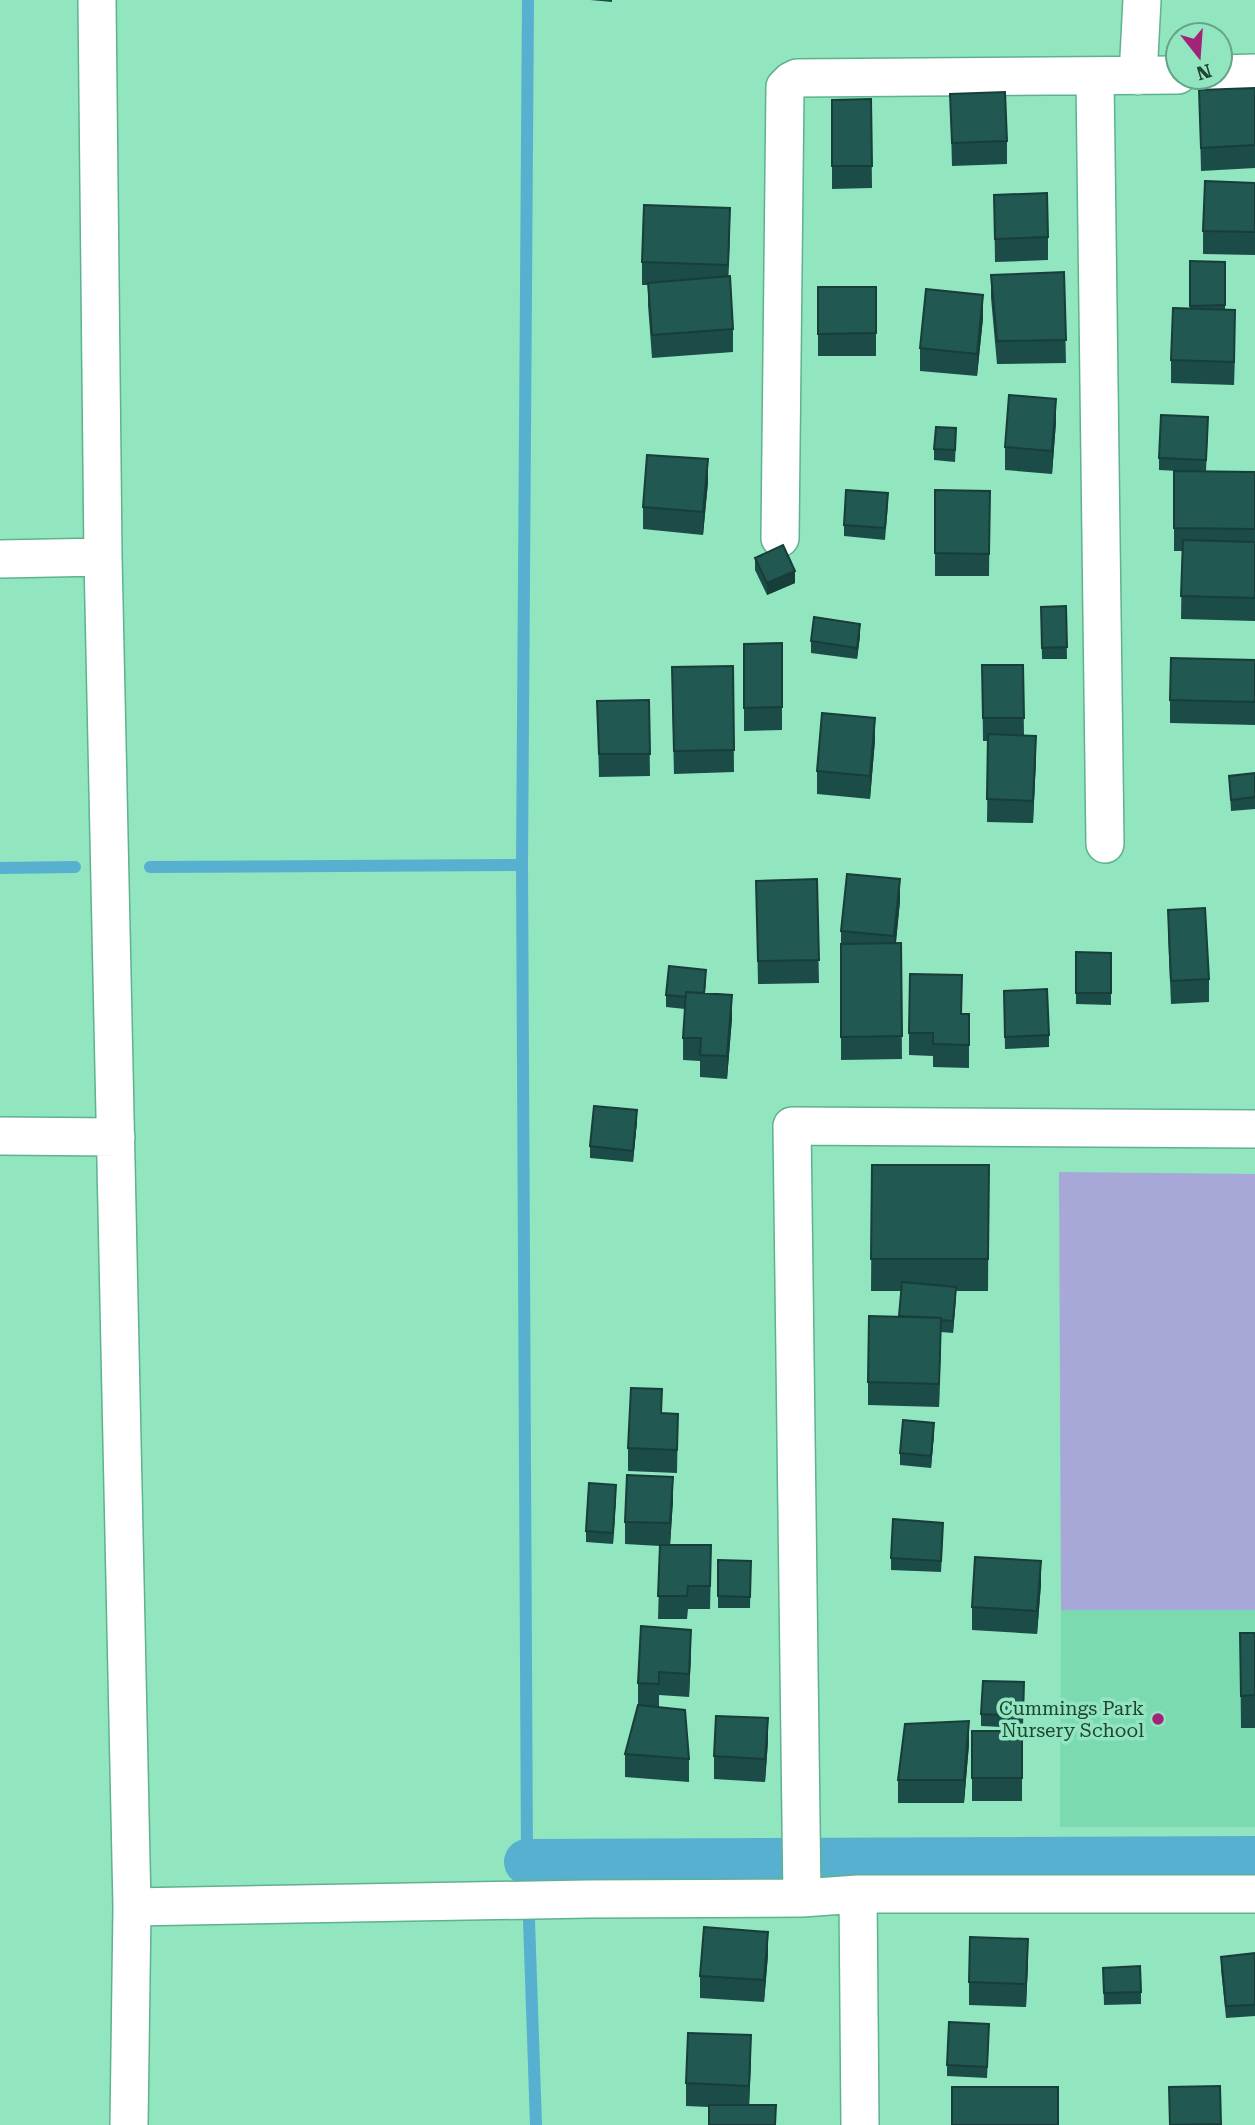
<svg xmlns="http://www.w3.org/2000/svg" width="1255" height="2125" viewBox="0 0 1255 2125" font-family="'Roboto Serif',serif">
  <style>
    .built { fill: #7cdab1 }
    .green { fill: #a7a7d8 }
    .lines { fill: none; stroke-linecap: round; stroke-linejoin: round }
    .stream { stroke: #58b0d0; stroke-width: 12 }
    .canal { stroke: #58b0d0; stroke-width: 46 }
    .minor-casing { stroke: #5eb28e; stroke-width: 40 }
    .minor { stroke: #fff; stroke-width: 37 }
    .wall { fill: #1c4c47 }
    .shaded-wall { fill: #173e39 }
    .building { fill: #215852; stroke: #173e39; stroke-width: 2 }
    .poi-dot { fill: #a12479; stroke: #91e5bf; stroke-width: 2.5 }
    .labels { text-anchor: middle; stroke-width: 7; stroke-linejoin: round; paint-order: stroke }
    .poi-label { font-size: 19px; fill: #214435; stroke: #91e5bf; text-anchor: end }
  </style>
  <rect width="100%" height="100%" fill="#91e5bf"/>
  <path class="built" d="M 1061,1610 L 1255,1610 L 1255,1827 L 1060,1827 Z"/>
  <path class="green" d="M 1059,1172 L 1255,1174 L 1255,1610 L 1061,1610 Z"/>
  <g class="lines">
    <path class="stream" d="M 528,0 L 522,865 L 527,1862 L 536,2125
      M 150,867 L 522,865
      M 0,868 L 75,867"/>
    <path class="canal" d="M 527,1862 L 1255,1859"/>
    <defs>
      <path id="minor" d="M 97,0 L 103,557 L 132,1907 L 129,2125
        M 1220,74 L 1255,73
        M 1138,76 L 1142,0
        M 1095,78 L 1105,844
        M 780,538 L 785,87 L 791,81 L 797,78 L 1178,75
        M 0,559 L 103,557
        M 0,1136 L 116,1137
        M 858,1894 L 860,2125
        M 802,1898 L 792,1126 L 1255,1129
        M 132,1907 L 588,1899 L 802,1898 L 858,1894 L 1255,1894"/>
    </defs>
    <use href="#minor" class="minor-casing"/>
    <use href="#minor" class="minor"/>
  </g>
  <path class="wall" d="M 590,0 L 612,0 L 612,2 Z
    M 1255,88 L 1255,168 L 1201,171 L 1199,90 Z
    M 950,94 L 1007,141 L 1007,164 L 952,166 Z
    M 871,99 L 872,188 L 832,189 L 832,100 Z
    M 1255,183 L 1255,255 L 1203,254 L 1203,231 Z
    M 994,195 L 1048,237 L 1048,260 L 995,262 Z
    M 730,231 L 728,276 L 733,329 L 733,352 L 652,358 L 648,305 L 648,285 L 642,285 L 642,262 Z
    M 1190,261 L 1225,262 L 1225,309 L 1235,333 L 1234,385 L 1171,383 L 1171,360 L 1190,308 Z
    M 1064,272 L 1066,363 L 997,364 L 991,298 L 991,275 Z
    M 818,287 L 876,287 L 876,356 L 818,356 Z
    M 983,318 L 977,376 L 920,371 L 920,348 Z
    M 1056,422 L 1052,474 L 1005,470 L 1005,447 Z
    M 1208,429 L 1206,471 L 1255,472 L 1255,621 L 1181,619 L 1182,551 L 1174,551 L 1174,471 L 1178,471 L 1159,470 L 1159,458 Z
    M 956,440 L 955,462 L 934,460 L 934,449 Z
    M 708,482 L 703,535 L 643,529 L 643,507 Z
    M 935,490 L 990,491 L 989,576 L 935,576 Z
    M 888,504 L 885,540 L 844,536 L 844,525 Z
    M 755,558 L 795,583 L 767,595 L 755,570 Z
    M 1066,606 L 1067,659 L 1042,659 L 1041,607 Z
    M 860,636 L 857,659 L 811,653 L 811,641 Z
    M 782,643 L 782,730 L 744,731 L 744,644 Z
    M 1255,660 L 1255,725 L 1170,723 L 1170,700 Z
    M 982,665 L 1023,665 L 1024,735 L 1036,758 L 1033,823 L 987,822 L 988,741 L 983,741 Z
    M 733,666 L 734,772 L 674,774 L 672,690 Z
    M 649,700 L 650,776 L 599,777 L 597,701 Z
    M 875,740 L 870,799 L 817,794 L 817,771 Z
    M 1255,773 L 1255,809 L 1231,811 L 1229,776 Z
    M 817,879 L 819,983 L 758,984 L 756,881 Z
    M 900,901 L 896,943 L 901,943 L 902,1059 L 841,1060 L 841,931 Z
    M 1168,910 L 1209,979 L 1209,1002 L 1171,1004 L 1168,933 Z
    M 1076,952 L 1111,953 L 1111,1005 L 1076,1004 Z
    M 706,981 L 705,993 L 732,1018 L 727,1079 L 700,1077 L 700,1061 L 683,1060 L 683,1038 L 685,1009 L 666,1007 L 666,995 Z
    M 1004,991 L 1049,1035 L 1049,1047 L 1005,1049 Z
    M 962,1014 L 969,1014 L 969,1068 L 933,1067 L 933,1056 L 909,1055 L 909,1033 Z
    M 637,1121 L 633,1162 L 590,1158 L 590,1146 Z
    M 872,1165 L 989,1165 L 988,1291 L 956,1291 L 953,1333 L 941,1332 L 939,1407 L 868,1405 L 868,1382 L 899,1317 L 901,1291 L 871,1291 Z
    M 662,1413 L 678,1414 L 677,1473 L 628,1471 L 628,1448 Z
    M 934,1434 L 931,1468 L 900,1465 L 900,1453 Z
    M 616,1497 L 613,1544 L 586,1542 L 586,1531 Z
    M 673,1500 L 670,1545 L 711,1568 L 710,1609 L 688,1609 L 687,1619 L 658,1619 L 660,1546 L 625,1544 L 625,1522 Z
    M 943,1534 L 941,1572 L 891,1570 L 891,1558 Z
    M 718,1560 L 751,1561 L 750,1608 L 718,1608 Z
    M 1041,1584 L 1037,1634 L 972,1630 L 972,1607 Z
    M 1240,1633 L 1255,1633 L 1255,1728 L 1241,1728 Z
    M 691,1653 L 689,1697 L 659,1695 L 659,1707 L 689,1759 L 689,1782 L 625,1777 L 625,1754 L 638,1706 L 638,1683 Z
    M 1024,1682 L 1023,1728 L 981,1726 L 981,1714 Z
    M 972,1731 L 1022,1731 L 1022,1801 L 972,1801 Z
    M 768,1741 L 765,1782 L 714,1779 L 714,1756 Z
    M 969,1744 L 964,1803 L 898,1803 L 898,1780 Z
    M 1255,1953 L 1255,2016 L 1226,2018 L 1221,1969 L 1221,1957 Z
    M 768,1955 L 764,2002 L 700,1998 L 700,1976 Z
    M 1028,1961 L 1026,2007 L 969,2005 L 969,1982 Z
    M 1103,1968 L 1141,1992 L 1141,2004 L 1104,2005 Z
    M 989,2036 L 987,2078 L 947,2076 L 947,2065 Z
    M 751,2058 L 749,2105 L 709,2107 L 686,2106 L 686,2083 Z"/>
  <path class="shaded-wall" d="M 730,208 L 730,231 L 728,288 L 728,265 Z
    M 983,295 L 983,318 L 977,376 L 977,354 Z
    M 1235,310 L 1235,333 L 1234,385 L 1234,362 Z
    M 1056,399 L 1056,422 L 1052,474 L 1052,451 Z
    M 708,459 L 708,482 L 703,535 L 703,512 Z
    M 795,571 L 795,583 L 767,595 L 767,583 Z
    M 860,624 L 860,636 L 857,659 L 857,648 Z
    M 875,718 L 875,740 L 870,799 L 870,776 Z
    M 1036,736 L 1036,758 L 1033,823 L 1033,801 Z
    M 900,879 L 900,901 L 894,959 L 894,936 Z
    M 732,995 L 732,1018 L 727,1079 L 727,1056 Z
    M 637,1110 L 637,1121 L 633,1162 L 633,1151 Z
    M 956,1287 L 956,1299 L 953,1333 L 953,1321 Z
    M 941,1318 L 941,1341 L 939,1407 L 939,1384 Z
    M 934,1423 L 934,1434 L 931,1468 L 931,1456 Z
    M 673,1477 L 673,1500 L 670,1546 L 670,1523 Z
    M 616,1485 L 616,1497 L 613,1544 L 613,1533 Z
    M 1041,1561 L 1041,1584 L 1037,1634 L 1037,1611 Z
    M 691,1630 L 691,1653 L 689,1697 L 689,1674 Z
    M 768,1718 L 768,1741 L 765,1782 L 765,1759 Z
    M 969,1721 L 969,1744 L 964,1803 L 964,1780 Z
    M 768,1932 L 768,1955 L 764,2002 L 764,1980 Z
    M 1028,1939 L 1028,1961 L 1026,2007 L 1026,1984 Z
    M 751,2035 L 751,2058 L 749,2109 L 749,2086 Z"/>
  <path class="building" d="M 1255,88 L 1255,145 L 1201,148 L 1199,90 Z
    M 1005,92 L 1007,141 L 952,143 L 950,94 Z
    M 871,99 L 872,166 L 832,166 L 832,100 Z
    M 1205,181 L 1255,183 L 1255,232 L 1203,231 Z
    M 1047,193 L 1048,237 L 995,239 L 994,195 Z
    M 644,205 L 730,208 L 728,265 L 642,262 Z
    M 1190,261 L 1225,262 L 1225,305 L 1190,306 Z
    M 1064,272 L 1066,340 L 997,341 L 991,275 Z
    M 730,276 L 733,329 L 652,335 L 648,283 Z
    M 818,287 L 876,287 L 876,333 L 818,334 Z
    M 926,289 L 983,295 L 977,354 L 920,348 Z
    M 1173,308 L 1235,310 L 1234,362 L 1171,360 Z
    M 1009,395 L 1056,399 L 1052,451 L 1005,447 Z
    M 1161,415 L 1208,417 L 1206,460 L 1159,458 Z
    M 936,427 L 956,428 L 955,450 L 934,449 Z
    M 647,455 L 708,459 L 703,512 L 643,507 Z
    M 1174,471 L 1255,472 L 1255,529 L 1174,528 Z
    M 846,490 L 888,493 L 885,528 L 844,525 Z
    M 935,490 L 990,491 L 989,554 L 935,553 Z
    M 1183,540 L 1255,542 L 1255,598 L 1181,596 Z
    M 783,545 L 795,571 L 767,583 L 755,558 Z
    M 1066,606 L 1067,647 L 1042,648 L 1041,607 Z
    M 814,617 L 860,624 L 857,648 L 811,641 Z
    M 782,643 L 782,707 L 744,708 L 744,644 Z
    M 1171,658 L 1255,660 L 1255,702 L 1170,700 Z
    M 982,665 L 1023,665 L 1024,718 L 983,718 Z
    M 733,666 L 734,750 L 674,751 L 672,667 Z
    M 649,700 L 650,754 L 599,754 L 597,701 Z
    M 822,713 L 875,718 L 870,776 L 817,771 Z
    M 988,734 L 1036,736 L 1033,801 L 987,799 Z
    M 1255,773 L 1255,797 L 1231,800 L 1229,776 Z
    M 847,874 L 900,879 L 894,936 L 841,931 Z
    M 817,879 L 819,960 L 758,961 L 756,881 Z
    M 1205,908 L 1209,979 L 1171,981 L 1168,910 Z
    M 901,943 L 902,1036 L 841,1037 L 841,944 Z
    M 1076,952 L 1111,953 L 1111,993 L 1076,993 Z
    M 669,966 L 706,970 L 704,993 L 686,992 L 686,997 L 666,995 Z
    M 910,974 L 962,975 L 961,1014 L 969,1014 L 969,1045 L 933,1044 L 933,1033 L 909,1033 Z
    M 1047,989 L 1049,1035 L 1005,1037 L 1004,991 Z
    M 686,992 L 732,995 L 727,1056 L 700,1055 L 701,1038 L 683,1038 Z
    M 594,1106 L 637,1110 L 633,1151 L 590,1146 Z
    M 872,1165 L 989,1165 L 988,1259 L 871,1259 Z
    M 902,1282 L 956,1287 L 953,1321 L 941,1320 L 941,1318 L 899,1316 Z
    M 869,1316 L 941,1318 L 939,1384 L 868,1382 Z
    M 631,1388 L 662,1389 L 661,1413 L 678,1414 L 677,1450 L 628,1448 Z
    M 903,1420 L 934,1423 L 931,1456 L 900,1453 Z
    M 627,1475 L 673,1477 L 670,1523 L 625,1522 Z
    M 589,1483 L 616,1485 L 613,1533 L 586,1531 Z
    M 893,1519 L 943,1523 L 941,1561 L 891,1558 Z
    M 660,1545 L 711,1545 L 710,1586 L 688,1586 L 687,1596 L 658,1596 Z
    M 975,1557 L 1041,1561 L 1037,1611 L 972,1607 Z
    M 718,1560 L 751,1561 L 750,1597 L 718,1596 Z
    M 641,1626 L 691,1630 L 689,1674 L 659,1672 L 659,1684 L 638,1683 Z
    M 1240,1633 L 1255,1633 L 1255,1695 L 1241,1696 Z
    M 983,1681 L 1024,1682 L 1023,1716 L 981,1714 Z
    M 638,1705 L 685,1710 L 689,1759 L 625,1754 Z
    M 716,1716 L 768,1718 L 765,1759 L 714,1756 Z
    M 969,1721 L 964,1780 L 898,1780 L 905,1724 Z
    M 972,1731 L 1022,1731 L 1022,1778 L 972,1778 Z
    M 704,1927 L 768,1932 L 764,1980 L 700,1976 Z
    M 970,1937 L 1028,1939 L 1026,1984 L 969,1982 Z
    M 1255,1953 L 1255,2005 L 1226,2006 L 1221,1957 Z
    M 1140,1966 L 1141,1992 L 1104,1993 L 1103,1968 Z
    M 949,2022 L 989,2024 L 987,2067 L 947,2065 Z
    M 688,2033 L 751,2035 L 749,2086 L 686,2083 Z
    M 1220,2086 L 1221,2124 L 1170,2125 L 1169,2087 Z
    M 952,2087 L 1058,2087 L 1058,2125 L 952,2125 Z
    M 709,2105 L 776,2105 L 775,2125 L 709,2125 Z"/>
  <circle class="poi-dot" cx="1158" cy="1719" r="7"/>
  <g class="labels">
    <g class="poi-label">
      <text x="1144" y="1715">Cummings Park<tspan x="1144" dy="22">Nursery School</tspan></text>
    </g>
  </g>
  <g transform="translate(1199 56) rotate(163)"><circle r="33" fill="#91e5bf" stroke="#64a588" stroke-width="2"/>
  <path d="M0-5L12 26L0 18L-12 26Z" fill="#a12479"/>
  <text y="-10" font-size="19" font-weight="bold" text-anchor="middle" fill="#214435">N</text>
  </g>
</svg>
